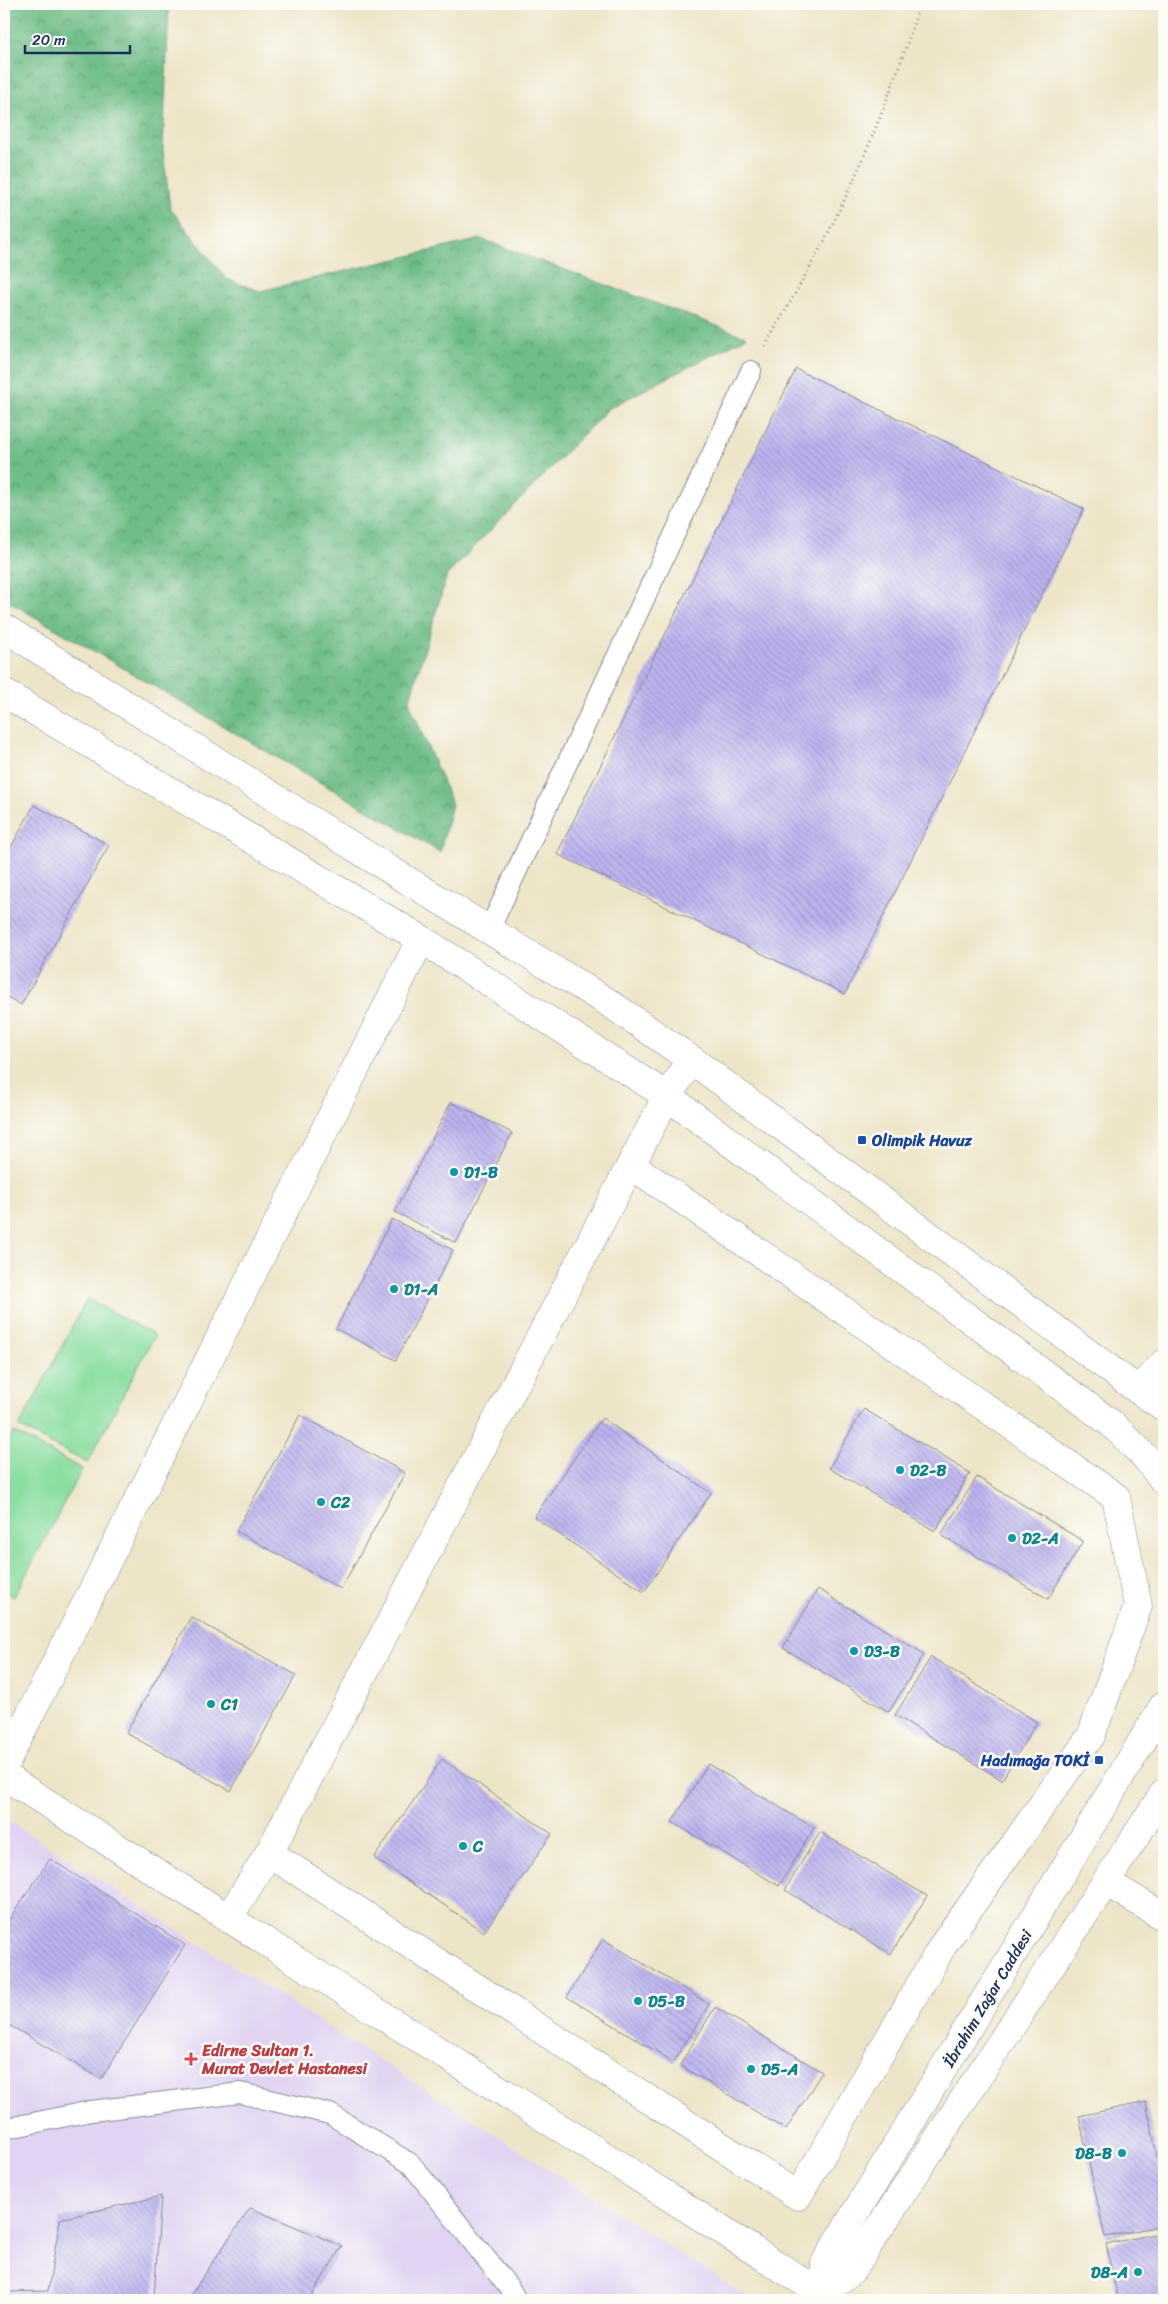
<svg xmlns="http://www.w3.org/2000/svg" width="1168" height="2304" viewBox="0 0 1168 2304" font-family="Sriracha,sans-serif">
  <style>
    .built { fill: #e1d4f3 }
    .forest { fill: url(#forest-crowns); stroke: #457672 }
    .pitch { fill: #8adea1; stroke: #528680 }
    .building { fill: url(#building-back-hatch) }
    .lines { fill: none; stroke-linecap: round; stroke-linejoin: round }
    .service-casing { stroke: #848a93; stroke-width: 22 }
    .minor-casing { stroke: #848a93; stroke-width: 29 }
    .secondary-casing { stroke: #848a93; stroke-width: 29 }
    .path { stroke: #848a93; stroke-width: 3; stroke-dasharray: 1 4; stroke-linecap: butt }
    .service { stroke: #fff; stroke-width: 20 }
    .minor { stroke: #fff; stroke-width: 28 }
    .secondary { stroke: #fff; stroke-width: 28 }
    .transit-dot { fill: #1a4fb4; stroke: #fdfcf7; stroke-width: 2 }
    .culture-dot { fill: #0f9aa8; stroke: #fdfcf7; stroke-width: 2 }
    .health-dot { fill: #e0444e; stroke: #fdfcf7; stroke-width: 2 }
    .labels { text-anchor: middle; stroke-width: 5; stroke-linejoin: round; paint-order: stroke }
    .transit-label { font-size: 16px; font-weight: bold; fill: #164399; stroke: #fdfcf7; text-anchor: start }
    .culture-label { font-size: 16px; font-weight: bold; fill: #0d838f; stroke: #fdfcf7; text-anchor: start }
    .street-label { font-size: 16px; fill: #1b2f5e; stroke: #fdfcf7 }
    .health-label { font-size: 16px; font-weight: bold; fill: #be3a42; stroke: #fdfcf7; text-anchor: start }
  </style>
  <defs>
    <pattern id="forest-crowns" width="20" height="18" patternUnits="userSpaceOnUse" patternTransform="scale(1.25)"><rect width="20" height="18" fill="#6fbd87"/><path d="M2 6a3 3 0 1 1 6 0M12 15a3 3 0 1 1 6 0" fill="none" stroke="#5a9a72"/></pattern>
    <pattern id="building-back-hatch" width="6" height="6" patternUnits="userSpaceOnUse" patternTransform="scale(1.25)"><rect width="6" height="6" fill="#bdb4f0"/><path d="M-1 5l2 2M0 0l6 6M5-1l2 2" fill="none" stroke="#9993c6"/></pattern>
  </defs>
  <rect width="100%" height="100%" fill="#fdfcf7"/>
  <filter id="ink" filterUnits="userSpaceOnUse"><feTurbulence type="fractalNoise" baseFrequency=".02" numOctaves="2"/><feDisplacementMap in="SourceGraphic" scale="10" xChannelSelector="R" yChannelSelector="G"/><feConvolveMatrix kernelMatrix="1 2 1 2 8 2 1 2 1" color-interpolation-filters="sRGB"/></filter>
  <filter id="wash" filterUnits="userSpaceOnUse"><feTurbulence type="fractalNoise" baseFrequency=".0096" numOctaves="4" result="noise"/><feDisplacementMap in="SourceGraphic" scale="20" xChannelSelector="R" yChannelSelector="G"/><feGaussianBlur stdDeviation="1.12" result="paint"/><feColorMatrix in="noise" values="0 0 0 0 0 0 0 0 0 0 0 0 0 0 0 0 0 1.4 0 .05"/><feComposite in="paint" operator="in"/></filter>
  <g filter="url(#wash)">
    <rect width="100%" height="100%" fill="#ede5c8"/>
    <path class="built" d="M 4,1818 L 752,2300 L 4,2300 Z"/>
    <path class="forest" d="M 4,4 L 169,4 L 163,151 L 170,208 L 226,279 L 260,291 L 481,239 L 747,337 L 609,408 L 447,575 L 409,702 L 452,804 L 440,852 L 4,599 Z"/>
    <path class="pitch" d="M 87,1299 L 155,1335 L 87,1463 L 19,1427 Z
      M 14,1432 L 82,1469 L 14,1597 L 4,1591 L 4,1452 Z"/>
    <g id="blocks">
      <path class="building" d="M 796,369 L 1084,509 L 845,994 L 557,854 Z
        M 34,805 L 109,845 L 21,1005 L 4,995 L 4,860 Z
        M 451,1102 L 512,1133 L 456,1243 L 395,1212 Z
        M 392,1219 L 453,1250 L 396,1360 L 336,1329 Z
        M 864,1409 L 970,1473 L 935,1531 L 829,1468 Z
        M 300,1415 L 405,1473 L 341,1589 L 236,1531 Z
        M 602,1418 L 711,1493 L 644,1592 L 534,1517 Z
        M 977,1477 L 1083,1541 L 1048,1599 L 941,1535 Z
        M 818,1589 L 924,1654 L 889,1712 L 783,1648 Z
        M 191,1617 L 296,1675 L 231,1791 L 126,1733 Z
        M 931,1657 L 1037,1722 L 1002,1780 L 895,1715 Z
        M 442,1759 L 552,1834 L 484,1932 L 374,1858 Z
        M 708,1764 L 814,1828 L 779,1886 L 672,1822 Z
        M 820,1832 L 927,1896 L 891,1954 L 785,1890 Z
        M 50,1859 L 185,1945 L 101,2079 L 4,2022 L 4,1927 Z
        M 603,1939 L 709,2004 L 674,2062 L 567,1997 Z
        M 715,2007 L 822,2072 L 786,2130 L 680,2065 Z
        M 1146,2102 L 1164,2190 L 1164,2225 L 1105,2237 L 1079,2116 Z
        M 161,2196 L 154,2298 L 158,2300 L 4,2300 L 4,2284 L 10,2292 L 48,2291 L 60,2219 Z
        M 250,2208 L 342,2246 L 309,2300 L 187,2300 Z
        M 1164,2232 L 1164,2300 L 1118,2300 L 1106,2244 Z"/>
    </g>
  </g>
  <g filter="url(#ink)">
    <use href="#blocks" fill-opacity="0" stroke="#848a93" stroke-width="1"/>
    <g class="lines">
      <defs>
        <path id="service" d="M 489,930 L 751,371
          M 4,2129 L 91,2111 L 240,2093 L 330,2114 L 411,2164 L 510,2289 L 516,2300"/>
        <path id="minor" d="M 1138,1390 L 1164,1363
          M 4,1766 L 421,939
          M 4,1776 L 832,2300
          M 269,1853 L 798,2196 L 943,1945 L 1091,1736 L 1138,1606 L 1116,1497 L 631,1165
          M 1106,1882 L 1164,1917
          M 228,1919 L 269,1853 L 667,1096 L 692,1060"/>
        <path id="secondary" d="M 4,628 L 397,874 L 609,1003 L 692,1060 L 1138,1390 L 1164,1407
          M 4,693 L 421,939 L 667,1096 L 1112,1424 L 1146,1458 L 1164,1481
          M 822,2294 L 825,2263 L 1164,1705
          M 818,2300 L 822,2294 L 852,2270 L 1164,1793"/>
      </defs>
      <use href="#service" class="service-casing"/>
      <use href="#minor" class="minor-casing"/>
      <use href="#secondary" class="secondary-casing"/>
      <path class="path" d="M 765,346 C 784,313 803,280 821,247 C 861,170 894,87 920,4"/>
      <use href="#service" class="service"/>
      <use href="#minor" class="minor"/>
      <use href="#secondary" class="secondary"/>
    </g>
  </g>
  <g class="transit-dot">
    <rect x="857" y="1135" width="10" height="10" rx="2.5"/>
    <rect x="1094" y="1755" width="10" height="10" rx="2.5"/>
  </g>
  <g class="culture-dot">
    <circle cx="454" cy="1172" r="5"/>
    <circle cx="394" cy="1289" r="5"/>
    <circle cx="900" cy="1470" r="5"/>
    <circle cx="321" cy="1502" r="5"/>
    <circle cx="1012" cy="1538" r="5"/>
    <circle cx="854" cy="1651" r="5"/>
    <circle cx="211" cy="1704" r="5"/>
    <circle cx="463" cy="1846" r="5"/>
    <circle cx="638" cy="2001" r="5"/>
    <circle cx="751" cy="2069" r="5"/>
    <circle cx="1122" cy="2153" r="5"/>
    <circle cx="1138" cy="2272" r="5"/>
  </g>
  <path class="health-dot" d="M188.5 2051.5h5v5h5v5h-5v5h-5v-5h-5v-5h5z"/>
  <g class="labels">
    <g class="transit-label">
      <text x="872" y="1146">Olimpik Havuz</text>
      <text x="1089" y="1766" text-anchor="end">Hadımağa TOKİ</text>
    </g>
    <g class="culture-label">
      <text x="464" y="1178">D1-B</text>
      <text x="404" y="1295">D1-A</text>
      <text x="910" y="1476">D2-B</text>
      <text x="331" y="1508">C2</text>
      <text x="1022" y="1544">D2-A</text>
      <text x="864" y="1657">D3-B</text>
      <text x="221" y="1710">C1</text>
      <text x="473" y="1852">C</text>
      <text x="648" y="2007">D5-B</text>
      <text x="761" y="2075">D5-A</text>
      <text x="1112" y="2159" text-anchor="end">D8-B</text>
      <text x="1128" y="2278" text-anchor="end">D8-A</text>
    </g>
    <g class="street-label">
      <text transform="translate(987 1998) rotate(-59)" y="6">İbrahim Zağar Caddesi</text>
    </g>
    <g class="health-label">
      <text x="202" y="2056">Edirne Sultan 1.<tspan x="202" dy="18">Murat Devlet Hastanesi</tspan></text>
    </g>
  </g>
  <rect width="1168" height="2304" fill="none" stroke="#fdfcf7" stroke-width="20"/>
  <path d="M25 45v8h105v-8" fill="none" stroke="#1b2f5e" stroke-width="2.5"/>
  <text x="32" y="45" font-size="15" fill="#1b2f5e" stroke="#fdfcf7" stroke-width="4" paint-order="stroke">20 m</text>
</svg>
